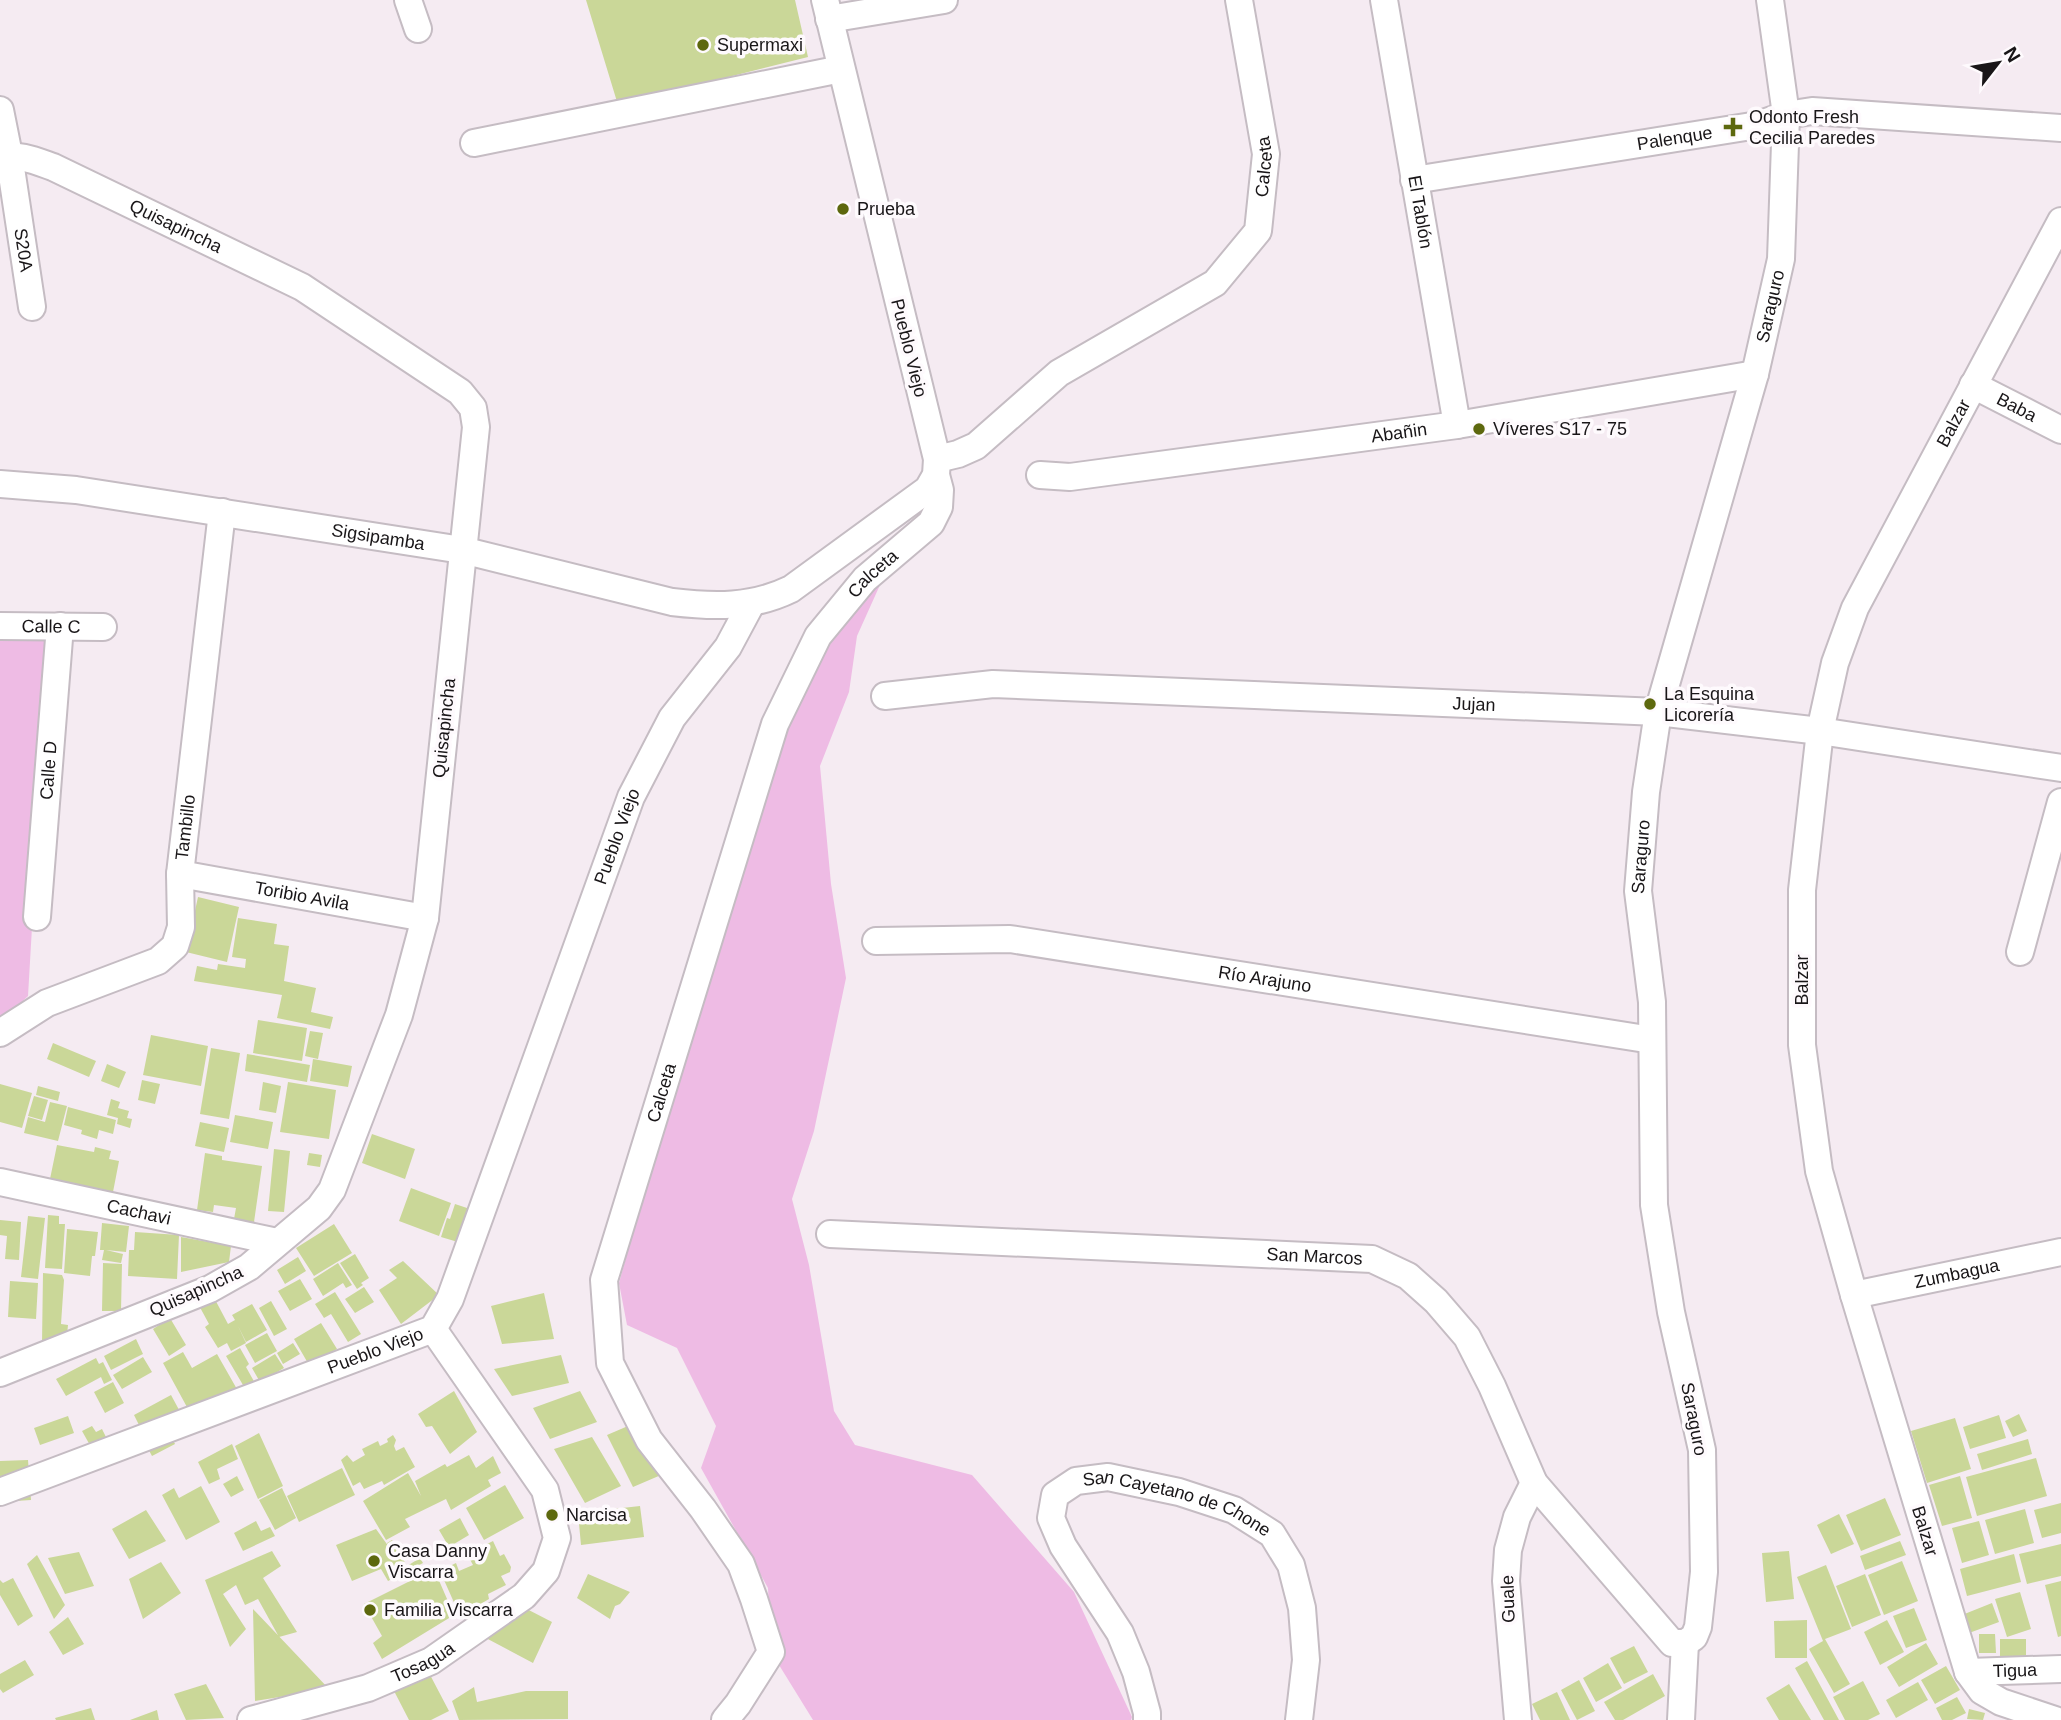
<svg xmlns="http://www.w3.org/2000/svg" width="2061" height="1720" viewBox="0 0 2061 1720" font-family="Arial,sans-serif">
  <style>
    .green { fill: #eebbe4 }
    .building { fill: #cad798 }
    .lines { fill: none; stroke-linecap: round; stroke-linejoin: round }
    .minor-casing { stroke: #c5bcc3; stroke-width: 30 }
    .minor { stroke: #fff; stroke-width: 26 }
    .poi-dot { fill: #5d680e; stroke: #fefafd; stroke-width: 2.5 }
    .labels { text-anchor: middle; stroke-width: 7; stroke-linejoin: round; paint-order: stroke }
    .poi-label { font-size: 18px; fill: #191618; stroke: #fefafd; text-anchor: start }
    .street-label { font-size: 18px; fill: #191618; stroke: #fefafd }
  </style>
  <rect width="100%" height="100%" fill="#f5ebf2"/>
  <path class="green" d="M 884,576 L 857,636 L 849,692 L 820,766 L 831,884 L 846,978 L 814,1131 L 792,1199 L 809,1265 L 834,1411 L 855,1445 L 972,1475 L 1074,1592 L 1132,1717 L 1131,1720 L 813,1720 L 771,1652 L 768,1588 L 701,1468 L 716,1426 L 677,1348 L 627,1325 L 619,1283 L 760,771 L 817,642 Z
    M 0,634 L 49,635 L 28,996 L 0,1023 Z"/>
  <path class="building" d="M 586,0 L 795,0 L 808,57 L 618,105 Z
    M 198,897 L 239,907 L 227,962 L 186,952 Z
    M 238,918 L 277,924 L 274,944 L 289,946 L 284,981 L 316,988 L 311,1012 L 333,1017 L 330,1029 L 277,1018 L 282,995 L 194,981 L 197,966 L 217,970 L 218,964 L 245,968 L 246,959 L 232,957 Z
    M 258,1020 L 307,1028 L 302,1061 L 253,1053 Z
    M 310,1031 L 323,1033 L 318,1059 L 305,1056 Z
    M 151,1035 L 208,1046 L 201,1086 L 143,1075 Z
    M 53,1043 L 96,1061 L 89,1077 L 47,1059 Z
    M 211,1048 L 240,1053 L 229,1119 L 200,1114 Z
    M 247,1054 L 310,1065 L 307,1082 L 245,1071 Z
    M 313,1059 L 352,1066 L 348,1087 L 310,1081 Z
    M 107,1064 L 126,1072 L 119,1088 L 101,1081 Z
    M 142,1080 L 160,1084 L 155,1104 L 138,1100 Z
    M 263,1082 L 281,1086 L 276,1113 L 259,1110 Z
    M 288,1082 L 336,1090 L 329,1139 L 280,1132 Z
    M 0,1084 L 32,1093 L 22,1128 L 0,1122 Z
    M 38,1086 L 60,1092 L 58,1101 L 36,1095 Z
    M 34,1096 L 48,1100 L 42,1120 L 28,1116 Z
    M 111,1099 L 120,1102 L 118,1108 L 129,1111 L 127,1118 L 132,1119 L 130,1128 L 117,1124 L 118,1118 L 107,1115 Z
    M 50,1102 L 67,1106 L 58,1141 L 24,1133 L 28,1117 L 45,1122 Z
    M 68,1107 L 116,1120 L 113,1134 L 99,1130 L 97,1139 L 81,1134 L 82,1130 L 64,1125 Z
    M 235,1115 L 273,1122 L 268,1149 L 230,1142 Z
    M 200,1122 L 229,1128 L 224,1152 L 195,1146 Z
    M 372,1134 L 415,1149 L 405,1179 L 362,1163 Z
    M 57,1145 L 94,1152 L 95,1147 L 111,1151 L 109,1159 L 119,1161 L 113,1192 L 50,1179 Z
    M 274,1149 L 290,1151 L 284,1212 L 268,1211 Z
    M 205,1153 L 222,1156 L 222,1160 L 262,1166 L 254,1222 L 234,1219 L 236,1208 L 214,1205 L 213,1212 L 197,1210 Z
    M 309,1153 L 322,1155 L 320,1167 L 307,1165 Z
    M 411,1188 L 451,1203 L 439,1236 L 399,1221 Z
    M 455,1204 L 479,1212 L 468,1245 L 441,1237 L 447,1218 L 450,1219 Z
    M 48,1215 L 59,1216 L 59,1224 L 65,1224 L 62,1269 L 45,1268 Z
    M 28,1216 L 45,1218 L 38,1279 L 21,1277 Z
    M 0,1220 L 21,1222 L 19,1260 L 5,1259 L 7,1236 L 0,1235 Z
    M 102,1223 L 129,1226 L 126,1252 L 106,1250 L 123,1254 L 121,1263 L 102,1260 L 104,1250 L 100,1250 Z
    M 334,1224 L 352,1253 L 314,1276 L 296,1248 Z
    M 67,1229 L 98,1232 L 95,1256 L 92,1256 L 90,1276 L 64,1273 Z
    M 135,1232 L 179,1235 L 177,1279 L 128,1276 L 129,1250 L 134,1250 Z
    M 181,1237 L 231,1246 L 229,1262 L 181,1272 Z
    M 355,1254 L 369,1278 L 361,1283 L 363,1285 L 357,1289 L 340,1263 Z
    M 298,1257 L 306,1271 L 285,1284 L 277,1270 Z
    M 403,1261 L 439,1295 L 401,1324 L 379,1290 L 397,1278 L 389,1270 Z
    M 103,1263 L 122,1264 L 121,1311 L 102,1311 Z
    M 338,1263 L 352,1285 L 346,1288 L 343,1283 L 323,1296 L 313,1279 Z
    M 43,1273 L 62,1275 L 64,1280 L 61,1324 L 68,1325 L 67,1335 L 42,1343 Z
    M 300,1279 L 312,1299 L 290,1311 L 278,1291 Z
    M 10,1281 L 38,1283 L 36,1319 L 8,1317 Z
    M 364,1287 L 374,1302 L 355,1313 L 345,1299 Z
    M 211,1292 L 228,1324 L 235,1320 L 232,1315 L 252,1304 L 267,1330 L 246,1342 L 238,1326 L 246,1343 L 231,1351 L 227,1343 L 218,1348 L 205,1327 L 209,1324 L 196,1300 Z
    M 335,1292 L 361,1334 L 348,1342 L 331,1314 L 324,1318 L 315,1304 Z
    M 544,1293 L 554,1339 L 502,1344 L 491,1306 Z
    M 271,1301 L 287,1329 L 274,1336 L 259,1308 Z
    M 170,1318 L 186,1345 L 169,1356 L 153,1329 Z
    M 321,1323 L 337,1349 L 309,1365 L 294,1339 Z
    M 267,1333 L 277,1351 L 255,1363 L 245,1345 Z
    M 136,1339 L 143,1354 L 111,1370 L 104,1356 Z
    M 293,1343 L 300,1354 L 283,1364 L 277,1353 Z
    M 240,1348 L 249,1364 L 246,1367 L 256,1385 L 250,1397 L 226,1356 Z
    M 183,1352 L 192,1368 L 217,1354 L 246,1405 L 200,1431 L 163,1363 Z
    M 275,1354 L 284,1368 L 260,1382 L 252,1368 Z
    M 561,1355 L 569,1383 L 512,1396 L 494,1369 Z
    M 143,1357 L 152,1372 L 122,1389 L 113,1375 Z
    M 96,1358 L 99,1364 L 103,1362 L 112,1380 L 104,1384 L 101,1377 L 66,1396 L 56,1379 Z
    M 113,1382 L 124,1403 L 105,1413 L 94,1392 Z
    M 454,1391 L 477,1432 L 450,1454 L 432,1426 L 426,1427 L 418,1414 Z
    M 580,1391 L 597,1422 L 550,1439 L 533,1408 Z
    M 171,1395 L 184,1419 L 146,1439 L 134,1415 Z
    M 2019,1414 L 2027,1431 L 2013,1437 L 2005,1421 Z
    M 1999,1415 L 2006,1438 L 1970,1449 L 1963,1427 Z
    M 68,1416 L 74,1433 L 40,1445 L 34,1428 Z
    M 649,1417 L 682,1466 L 633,1487 L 607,1435 Z
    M 1955,1418 L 1971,1469 L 1927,1483 L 1911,1431 Z
    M 92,1426 L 96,1432 L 102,1429 L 108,1441 L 100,1463 L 82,1431 Z
    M 168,1430 L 175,1444 L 152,1456 L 145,1443 Z
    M 259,1433 L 283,1486 L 258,1499 L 235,1446 Z
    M 393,1435 L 396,1440 L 394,1446 L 396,1451 L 404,1447 L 415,1467 L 384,1485 L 382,1481 L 364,1489 L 360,1482 L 353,1486 L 341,1460 L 347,1455 L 353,1462 L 365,1455 L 362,1449 L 378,1441 L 380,1446 L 388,1442 L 387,1439 Z
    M 592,1437 L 621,1486 L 585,1503 L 554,1449 Z
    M 2028,1439 L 2032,1454 L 1982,1470 L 1977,1454 Z
    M 232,1444 L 238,1459 L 217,1469 L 220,1479 L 209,1484 L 198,1462 Z
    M 469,1455 L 476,1468 L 493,1456 L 501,1473 L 488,1480 L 491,1486 L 451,1510 L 446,1499 L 405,1519 L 410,1527 L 386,1540 L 363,1501 L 408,1473 L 421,1496 L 415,1481 L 445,1464 L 447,1467 Z
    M 2036,1458 L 2047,1496 L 1977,1516 L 1966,1477 Z
    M 28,1460 L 31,1500 L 0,1502 L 0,1461 Z
    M 342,1468 L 355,1495 L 299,1522 L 287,1496 Z
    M 237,1476 L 244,1490 L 231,1497 L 223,1484 Z
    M 1960,1476 L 1972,1518 L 1942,1526 L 1929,1485 Z
    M 505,1485 L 524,1518 L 484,1540 L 466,1508 Z
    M 201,1486 L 220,1522 L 186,1540 L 162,1495 L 174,1488 L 179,1498 Z
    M 282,1488 L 296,1518 L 275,1530 L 259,1500 Z
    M 1885,1498 L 1901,1535 L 1861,1551 L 1846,1515 Z
    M 2061,1503 L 2061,1533 L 2042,1538 L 2034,1510 Z
    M 640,1506 L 644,1537 L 581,1545 L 578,1513 Z
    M 2025,1509 L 2034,1543 L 1995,1554 L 1985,1520 Z
    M 146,1510 L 166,1541 L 129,1559 L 112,1529 Z
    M 1839,1514 L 1854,1544 L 1831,1554 L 1817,1525 Z
    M 460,1518 L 469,1535 L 449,1547 L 439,1530 Z
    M 256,1521 L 261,1531 L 270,1527 L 275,1536 L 243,1551 L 234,1533 Z
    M 1979,1521 L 1989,1555 L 1962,1563 L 1952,1528 Z
    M 376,1529 L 389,1547 L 387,1543 L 392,1540 L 407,1566 L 420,1558 L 423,1563 L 388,1581 L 381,1569 L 352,1581 L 336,1545 Z
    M 493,1541 L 500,1556 L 504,1554 L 511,1567 L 510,1572 L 501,1576 L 506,1585 L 488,1594 L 489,1599 L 460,1616 L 440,1571 L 456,1563 L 459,1571 L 473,1565 L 467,1554 Z
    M 1900,1541 L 1906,1555 L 1865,1570 L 1860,1556 Z
    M 2061,1544 L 2061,1576 L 2027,1584 L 2019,1554 Z
    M 272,1551 L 281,1566 L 263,1578 L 297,1632 L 279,1637 L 258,1599 L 245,1605 L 236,1585 L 223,1594 L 246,1629 L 230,1647 L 205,1580 Z
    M 1789,1551 L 1794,1599 L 1766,1602 L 1762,1553 Z
    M 79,1552 L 94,1586 L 65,1594 L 48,1558 Z
    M 2014,1554 L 2021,1582 L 1967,1596 L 1960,1569 Z
    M 37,1555 L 65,1605 L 54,1619 L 27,1564 Z
    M 1902,1561 L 1918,1601 L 1884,1615 L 1868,1575 Z
    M 161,1562 L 181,1593 L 143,1619 L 129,1579 Z
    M 1826,1565 L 1851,1629 L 1825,1639 L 1850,1684 L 1834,1693 L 1809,1649 L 1823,1641 L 1797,1577 Z
    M 434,1569 L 454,1615 L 382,1659 L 373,1643 L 382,1636 L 364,1604 Z
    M 588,1574 L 630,1592 L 620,1604 L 615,1606 L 610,1619 L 577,1598 Z
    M 1865,1574 L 1881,1615 L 1852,1627 L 1836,1586 Z
    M 13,1578 L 33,1616 L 18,1626 L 0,1595 L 0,1580 L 3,1583 Z
    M 2061,1581 L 2061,1636 L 2058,1637 L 2045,1585 Z
    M 2020,1592 L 2031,1629 L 2007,1637 L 1995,1599 Z
    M 1992,1603 L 1999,1622 L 1969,1633 L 1962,1615 Z
    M 521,1606 L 552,1622 L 533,1663 L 484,1637 Z
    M 1914,1608 L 1927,1640 L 1906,1648 L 1893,1616 Z
    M 253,1609 L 329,1689 L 255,1701 Z
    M 68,1617 L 84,1644 L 63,1655 L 49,1632 Z
    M 1807,1620 L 1807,1658 L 1775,1658 L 1774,1621 Z
    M 1887,1620 L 1904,1652 L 1880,1665 L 1864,1632 Z
    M 1979,1634 L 1995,1634 L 1996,1653 L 1979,1653 Z
    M 2000,1639 L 2026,1639 L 2026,1656 L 2000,1656 Z
    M 1926,1643 L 1938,1664 L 1899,1687 L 1887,1667 Z
    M 1634,1646 L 1648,1672 L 1624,1684 L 1610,1658 Z
    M 25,1660 L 34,1675 L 3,1693 L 0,1689 L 0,1674 Z
    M 1807,1661 L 1839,1720 L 1824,1720 L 1795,1668 Z
    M 1608,1663 L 1622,1688 L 1596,1702 L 1583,1678 Z
    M 1946,1666 L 1960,1690 L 1935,1704 L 1921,1680 Z
    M 428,1671 L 449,1711 L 431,1720 L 409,1720 L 393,1689 Z
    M 1653,1674 L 1665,1696 L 1623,1720 L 1615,1720 L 1604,1702 Z
    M 1579,1680 L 1595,1711 L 1577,1720 L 1561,1690 Z
    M 1863,1681 L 1880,1714 L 1868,1720 L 1845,1720 L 1833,1697 Z
    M 1918,1682 L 1928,1700 L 1896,1718 L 1886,1700 Z
    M 206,1684 L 224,1718 L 186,1720 L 174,1694 Z
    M 1789,1684 L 1811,1720 L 1779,1720 L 1766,1698 Z
    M 474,1687 L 477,1702 L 526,1691 L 568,1691 L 568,1719 L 459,1720 L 452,1701 Z
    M 1557,1692 L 1570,1720 L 1540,1720 L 1532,1704 Z
    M 1957,1697 L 1966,1713 L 1952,1720 L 1942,1720 L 1936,1708 Z
    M 91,1708 L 95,1720 L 56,1720 L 55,1718 Z
    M 1969,1709 L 1985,1713 L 1983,1720 L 1967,1719 Z
    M 157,1710 L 159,1720 L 130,1720 Z"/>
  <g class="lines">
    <defs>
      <g id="minor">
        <path d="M 408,0 L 418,29"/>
        <path id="s1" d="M 1384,0 L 1457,425"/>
        <path d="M 829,19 L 944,0"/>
        <path id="s2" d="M 0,110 L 9,155 L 32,307"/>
        <path d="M 474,143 L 841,69"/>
        <path id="s3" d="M 0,158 C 18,153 36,161 53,167 L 302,287 L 460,392 L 473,408 L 476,427 L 425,918 L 399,1015 L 332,1190 L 319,1208 L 249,1267 L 210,1289 L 0,1373"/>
        <path id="s4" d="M 1414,180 L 1758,125 L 1786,115 L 1812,111 L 2061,128"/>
        <path id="s5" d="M 1973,385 L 2061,430"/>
        <path id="s6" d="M 937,459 L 958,454 L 976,446 L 1059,373 L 1215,283 L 1258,231 L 1266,154 L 1239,0"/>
        <path id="s7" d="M 1040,475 L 1070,477 L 1457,425 L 1755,374"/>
        <path id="s8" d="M 0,484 L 76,490 L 462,550 L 672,602 C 714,607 752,608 791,589 L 928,489 L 936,475 L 937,459 L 825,0"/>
        <path id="s9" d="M 0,626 L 103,627"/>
        <path id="s10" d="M 885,696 L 993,684 L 1658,712 L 1820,731 L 2061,768"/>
        <path id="s11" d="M 180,874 L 425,918"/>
        <path id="s12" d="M 37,917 L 60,626"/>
        <path id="s13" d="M 876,941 L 1010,939 L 1652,1040"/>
        <path d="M 2020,952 L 2061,802"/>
        <path id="s14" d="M 0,1033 L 47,1003 L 158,961 L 175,946 L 181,927 L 180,874 L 222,512"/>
        <path id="s15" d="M 0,1182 L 277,1242"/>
        <path id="s16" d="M 830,1234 L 1372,1259 L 1408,1276 L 1436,1301 L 1467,1337 L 1492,1386 L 1534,1483 L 1672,1643 L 1685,1643"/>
        <path id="s17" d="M 1854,1295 L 2061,1252"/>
        <path id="s18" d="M 0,1492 L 433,1329 L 450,1299 L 631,797 L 672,718 L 728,647 L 751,604"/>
        <path id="s19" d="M 1685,1643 L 1694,1637 L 1698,1627 L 1704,1572 L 1702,1450 L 1671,1312 L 1654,1205 L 1652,1002 L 1638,891 L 1646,792 L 1658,712 L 1755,374 L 1781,259 L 1786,115 L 1770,0"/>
        <path id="s20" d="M 1968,1672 L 2061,1669"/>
        <path id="s21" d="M 251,1720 L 368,1688 L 431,1661 L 524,1596 L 546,1571 L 557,1538 L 545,1490 L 433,1329"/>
        <path id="s22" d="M 725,1720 L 738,1704 L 771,1652 L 754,1599 L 741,1564 L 703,1509 L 649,1440 L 610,1363 L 604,1280 L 775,724 L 818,636 L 865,579 L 931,523 L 939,507 L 940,490 L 936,475"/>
        <path id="s23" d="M 1147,1720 L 1147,1713 L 1136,1672 L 1120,1633 L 1063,1546 L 1051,1518 L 1055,1495 L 1076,1481 L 1108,1477 L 1179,1492 L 1234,1510 L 1272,1534 L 1291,1565 L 1302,1608 L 1306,1660 L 1299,1720"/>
        <path d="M 1518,1720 L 1506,1581 L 1508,1550 L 1517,1517 L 1534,1483"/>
        <path d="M 1681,1720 L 1685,1643"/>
        <path id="s24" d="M 2055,1720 L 2001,1702 L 1982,1691 L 1968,1672 L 1854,1295 L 1819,1171 L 1802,1045 L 1802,890 L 1820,731 L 1835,663 L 1855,608 L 2061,221"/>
      </g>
    </defs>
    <use href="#minor" class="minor-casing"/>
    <use href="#minor" class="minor"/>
  </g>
  <g class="poi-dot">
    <circle cx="703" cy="45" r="7"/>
    <path d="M1729.5 116.5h7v7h7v7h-7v7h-7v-7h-7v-7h7z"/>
    <circle cx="843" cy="209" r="7"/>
    <circle cx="1479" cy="429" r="7"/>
    <circle cx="1650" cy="704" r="7"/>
    <circle cx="552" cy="1515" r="7"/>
    <circle cx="374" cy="1561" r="7"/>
    <circle cx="370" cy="1610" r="7"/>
  </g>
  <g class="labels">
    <g class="poi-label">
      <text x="717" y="51">Supermaxi</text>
      <text x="1749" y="123">Odonto Fresh<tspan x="1749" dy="21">Cecilia Paredes</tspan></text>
      <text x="857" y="215">Prueba</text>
      <text x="1493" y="435">Víveres S17 - 75</text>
      <text x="1664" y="700">La Esquina<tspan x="1664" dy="21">Licorería</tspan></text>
      <text x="566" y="1521">Narcisa</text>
      <text x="388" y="1557">Casa Danny<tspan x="388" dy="21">Viscarra</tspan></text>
      <text x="384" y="1616">Familia Viscarra</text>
    </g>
    <g class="street-label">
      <text dy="6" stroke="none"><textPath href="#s4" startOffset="264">Palenque</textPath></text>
      <text dy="6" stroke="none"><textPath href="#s6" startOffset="464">Calceta</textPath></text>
      <text dy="6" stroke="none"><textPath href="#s1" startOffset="215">El Tablón</textPath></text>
      <text dy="6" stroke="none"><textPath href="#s3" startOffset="191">Quisapincha</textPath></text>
      <text dy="6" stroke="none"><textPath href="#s2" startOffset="142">S20A</textPath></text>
      <text dy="6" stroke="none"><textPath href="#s19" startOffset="1365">Saraguro</textPath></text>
      <text transform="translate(909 348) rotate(76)" y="6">Pueblo Viejo</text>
      <text dy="6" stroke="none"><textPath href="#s5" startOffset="49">Baba</textPath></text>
      <text dy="6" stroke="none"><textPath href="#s24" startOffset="1405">Balzar</textPath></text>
      <text dy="6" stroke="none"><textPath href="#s7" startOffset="362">Abañin</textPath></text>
      <text dy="6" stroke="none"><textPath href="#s8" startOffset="382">Sigsipamba</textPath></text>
      <text dy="6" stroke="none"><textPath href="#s22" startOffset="1262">Calceta</textPath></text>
      <text dy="6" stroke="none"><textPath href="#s9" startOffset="51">Calle C</textPath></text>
      <text dy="6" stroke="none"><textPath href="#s10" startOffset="590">Jujan</textPath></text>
      <text transform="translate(444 728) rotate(-84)" y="6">Quisapincha</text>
      <text dy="6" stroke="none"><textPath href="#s12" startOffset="147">Calle D</textPath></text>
      <text dy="6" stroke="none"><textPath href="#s14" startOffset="317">Tambillo</textPath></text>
      <text dy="6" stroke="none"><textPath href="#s18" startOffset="989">Pueblo Viejo</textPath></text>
      <text dy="6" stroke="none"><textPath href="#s19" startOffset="798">Saraguro</textPath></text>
      <text dy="6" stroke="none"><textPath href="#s11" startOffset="124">Toribio Avila</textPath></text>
      <text dy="6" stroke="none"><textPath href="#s13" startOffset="392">Río Arajuno</textPath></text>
      <text transform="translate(1802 980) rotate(-90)" y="6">Balzar</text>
      <text dy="6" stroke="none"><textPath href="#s22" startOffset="695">Calceta</textPath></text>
      <text dy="6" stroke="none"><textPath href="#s15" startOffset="142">Cachavi</textPath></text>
      <text dy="6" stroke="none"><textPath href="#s16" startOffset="485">San Marcos</textPath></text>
      <text dy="6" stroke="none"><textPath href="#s17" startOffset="105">Zumbagua</textPath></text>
      <text transform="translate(196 1291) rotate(-24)" y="6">Quisapincha</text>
      <text dy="6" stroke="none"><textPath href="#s18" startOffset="401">Pueblo Viejo</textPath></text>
      <text transform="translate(1694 1419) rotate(79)" y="6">Saraguro</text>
      <text dy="6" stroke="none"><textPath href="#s23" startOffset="380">San Cayetano de Chone</textPath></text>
      <text transform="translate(1925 1531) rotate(73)" y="6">Balzar</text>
      <text transform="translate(1508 1599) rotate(-92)" y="6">Guale</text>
      <text dy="6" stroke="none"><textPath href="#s21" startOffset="182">Tosagua</textPath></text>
      <text dy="6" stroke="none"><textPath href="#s20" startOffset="47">Tigua</textPath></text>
    </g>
  </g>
  <g transform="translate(1998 63) rotate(59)" stroke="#fefafd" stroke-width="5" paint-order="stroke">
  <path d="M0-5L12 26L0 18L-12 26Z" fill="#191618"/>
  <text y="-10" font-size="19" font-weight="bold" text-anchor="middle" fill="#191618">N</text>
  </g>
</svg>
